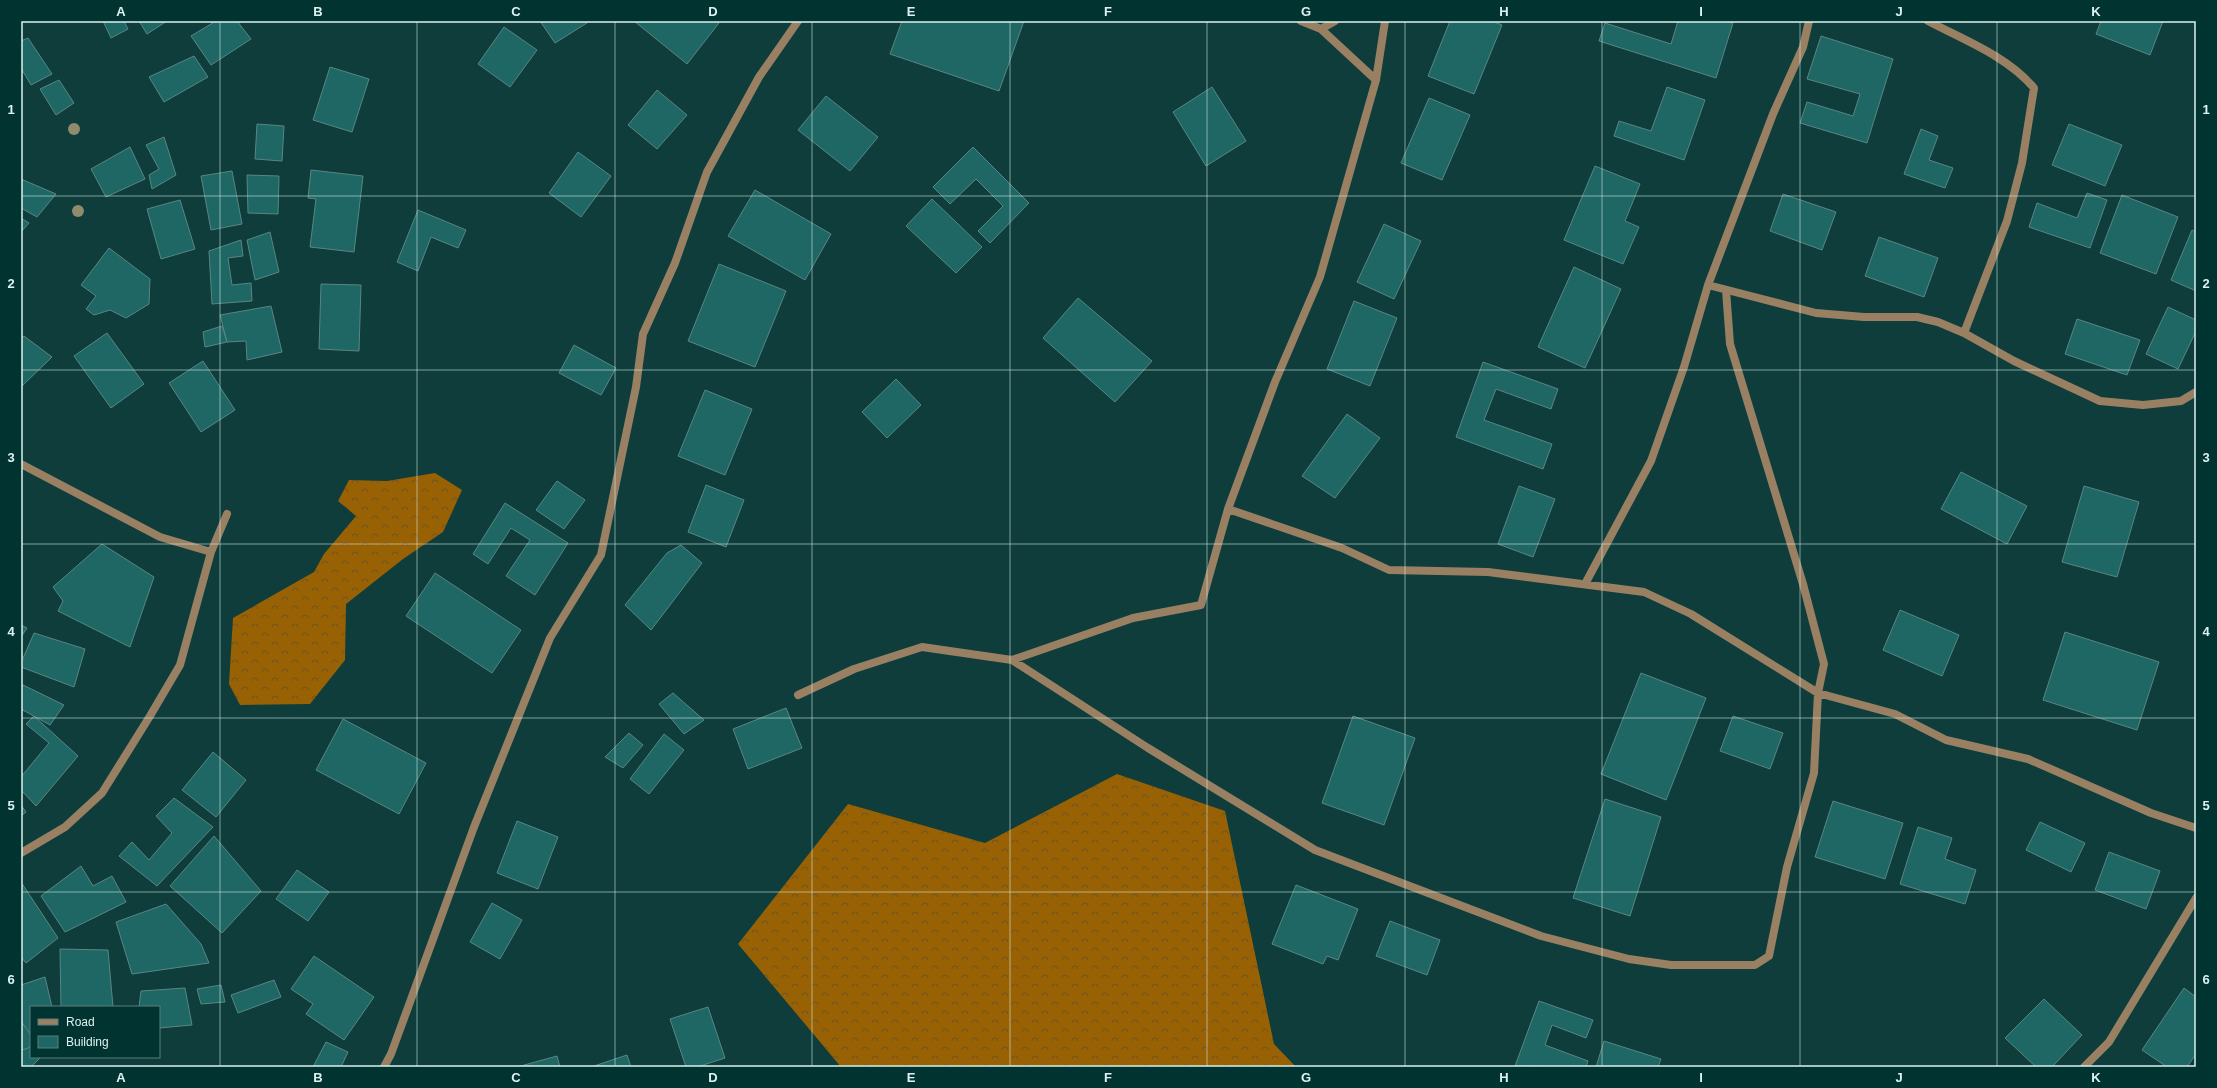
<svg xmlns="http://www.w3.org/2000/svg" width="2217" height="1088" viewBox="0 0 2217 1088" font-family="Arial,sans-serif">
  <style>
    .forest { fill: url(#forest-crowns) }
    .building { fill: #1f6764; stroke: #598683 }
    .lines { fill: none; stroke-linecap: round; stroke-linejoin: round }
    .minor { stroke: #998063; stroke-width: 8 }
    .tree { fill: #8f8b6c }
    .grid { fill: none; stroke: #dbf2f0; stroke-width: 1; stroke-opacity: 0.55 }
    .neatline { fill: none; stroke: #dbf2f0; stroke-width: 1.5 }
    .grid-label { font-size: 13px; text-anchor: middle; font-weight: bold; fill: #dbf2f0 }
  </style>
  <defs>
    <pattern id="forest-crowns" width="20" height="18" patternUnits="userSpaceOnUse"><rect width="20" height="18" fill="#986104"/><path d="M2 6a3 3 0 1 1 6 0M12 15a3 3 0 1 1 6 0" fill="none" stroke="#6d5526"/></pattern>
  </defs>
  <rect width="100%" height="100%" fill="#0e3d3b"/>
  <path class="forest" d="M 435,473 L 462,490 L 443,532 L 403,559 L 346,604 L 345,660 L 310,704 L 240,705 L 229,684 L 233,618 L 314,572 L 324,554 L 356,516 L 338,501 L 349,480 L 387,481 Z
    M 1117,774 L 1225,811 L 1274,1044 L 1296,1067 L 841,1067 L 738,944 L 848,804 L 985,843 Z"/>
  <path class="building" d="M 103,21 L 124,21 L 128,29 L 111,38 Z
    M 139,21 L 167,21 L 147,34 Z
    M 216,21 L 237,21 L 251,39 L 211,65 L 191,36 Z
    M 540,21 L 590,21 L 555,43 Z
    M 634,21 L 717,21 L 719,23 L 687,64 Z
    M 902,21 L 1024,21 L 999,91 L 890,54 Z
    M 1450,21 L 1492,21 L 1502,25 L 1474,94 L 1428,76 Z
    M 1678,21 L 1726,21 L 1733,23 L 1716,78 L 1599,41 L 1605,23 L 1671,44 Z
    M 2101,21 L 2163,21 L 2150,55 L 2096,34 Z
    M 504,27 L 537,50 L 510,87 L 478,64 Z
    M 1821,36 L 1893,59 L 1867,143 L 1800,123 L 1807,102 L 1853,116 L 1860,94 L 1807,79 Z
    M 28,38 L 52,74 L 31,85 L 21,68 L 21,41 Z
    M 194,56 L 208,77 L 164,102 L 149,77 Z
    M 330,67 L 369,79 L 352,132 L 313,120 Z
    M 59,80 L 74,103 L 56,115 L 40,89 Z
    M 1212,87 L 1246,141 L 1206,166 L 1173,112 Z
    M 1667,87 L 1705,100 L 1684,160 L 1614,136 L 1619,121 L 1651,131 Z
    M 657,90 L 687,115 L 657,149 L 628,125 Z
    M 826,96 L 878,137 L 850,171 L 798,130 Z
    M 1429,98 L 1470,115 L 1442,180 L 1401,163 Z
    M 257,124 L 284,126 L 282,161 L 255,159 Z
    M 2069,124 L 2122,145 L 2105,186 L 2052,165 Z
    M 1921,129 L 1938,136 L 1929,160 L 1953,168 L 1945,188 L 1904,174 Z
    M 164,137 L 176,175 L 152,189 L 149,175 L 159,169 L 146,145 Z
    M 130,147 L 145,179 L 106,197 L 91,169 Z
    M 973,147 L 1029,203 L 990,243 L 978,231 L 1003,206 L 976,179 L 950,204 L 933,187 Z
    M 578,152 L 611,176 L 581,217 L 549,193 Z
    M 1595,166 L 1640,184 L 1625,221 L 1639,227 L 1623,264 L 1564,240 Z
    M 311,170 L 363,176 L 354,252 L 310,247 L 316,199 L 308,198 Z
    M 232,171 L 242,224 L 211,230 L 201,176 Z
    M 247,175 L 279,176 L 278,214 L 248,213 Z
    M 21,179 L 56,194 L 37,217 L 21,208 Z
    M 755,190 L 831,234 L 805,280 L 728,236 Z
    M 2087,193 L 2107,200 L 2090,248 L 2029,227 L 2037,203 L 2077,218 Z
    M 1783,194 L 1836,212 L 1822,250 L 1770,231 Z
    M 2122,195 L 2178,217 L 2156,274 L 2100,253 Z
    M 932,199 L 982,247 L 956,273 L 906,226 Z
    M 180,200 L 195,249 L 161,259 L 147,209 Z
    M 418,210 L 466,230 L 458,248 L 431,237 L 418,271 L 397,262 Z
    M 21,218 L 29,223 L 21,232 Z
    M 1384,224 L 1421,241 L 1394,299 L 1357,282 Z
    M 2192,230 L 2196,232 L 2196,291 L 2171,280 Z
    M 270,232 L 279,272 L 255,280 L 247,240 Z
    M 1879,237 L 1938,258 L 1924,297 L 1865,276 Z
    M 241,240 L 243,256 L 228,258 L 232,285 L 251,283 L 252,301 L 212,304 L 209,251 Z
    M 109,248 L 150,279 L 149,304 L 126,318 L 110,310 L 94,315 L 86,309 L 96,296 L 81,285 Z
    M 719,264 L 786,291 L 755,367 L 688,341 Z
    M 1574,267 L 1621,289 L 1585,368 L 1538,347 Z
    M 321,284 L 361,285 L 359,351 L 319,349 Z
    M 1078,298 L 1152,361 L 1115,402 L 1043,338 Z
    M 1354,301 L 1397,318 L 1370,386 L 1327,369 Z
    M 271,306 L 282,352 L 247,360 L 246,341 L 227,342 L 220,315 Z
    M 2168,307 L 2196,320 L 2196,331 L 2178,369 L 2146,354 Z
    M 2077,319 L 2140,340 L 2127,375 L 2065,354 Z
    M 222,326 L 227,342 L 205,347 L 203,332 Z
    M 107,333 L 144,384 L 111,408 L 74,356 Z
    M 24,336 L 52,357 L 21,387 L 21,338 Z
    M 574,345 L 616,368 L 601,395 L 559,373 Z
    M 203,361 L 235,410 L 201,432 L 169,383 Z
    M 1483,362 L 1558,389 L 1551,409 L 1496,389 L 1484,420 L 1552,444 L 1543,469 L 1456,437 Z
    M 896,379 L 921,405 L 887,438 L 862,412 Z
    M 705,390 L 752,409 L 725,475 L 678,456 Z
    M 1347,414 L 1380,438 L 1335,498 L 1302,476 Z
    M 1961,472 L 2027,506 L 2007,544 L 1941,509 Z
    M 557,481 L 585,500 L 564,529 L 536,510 Z
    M 706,485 L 744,500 L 726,547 L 688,532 Z
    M 1519,486 L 1555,499 L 1533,557 L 1498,544 Z
    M 2084,486 L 2139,502 L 2117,577 L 2062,562 Z
    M 505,503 L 568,543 L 535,595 L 506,576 L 530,540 L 511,528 L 488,564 L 473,554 Z
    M 102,544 L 154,577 L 130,647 L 58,611 L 63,601 L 53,587 Z
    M 681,545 L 702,563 L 651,630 L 625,605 L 667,553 Z
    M 435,573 L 521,630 L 492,673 L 406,616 Z
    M 1900,610 L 1959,635 L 1942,676 L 1883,650 Z
    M 21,625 L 27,628 L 21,637 Z
    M 2065,632 L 2159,662 L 2137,730 L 2043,700 Z
    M 34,633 L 85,649 L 74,687 L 21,667 L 21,663 Z
    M 1641,673 L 1706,698 L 1666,800 L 1601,774 Z
    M 21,684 L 64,705 L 50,725 L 21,709 Z
    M 673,693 L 704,720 L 684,734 L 659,704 Z
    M 786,708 L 802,748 L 748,769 L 733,729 Z
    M 34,716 L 78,756 L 36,806 L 21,790 L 21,777 L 49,743 L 26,724 Z
    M 1353,716 L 1415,738 L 1384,825 L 1322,803 Z
    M 1733,716 L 1783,733 L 1770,769 L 1720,751 Z
    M 343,719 L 426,763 L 399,814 L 316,770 Z
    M 629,733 L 643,745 L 623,768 L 605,757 Z
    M 664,734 L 684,750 L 649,794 L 630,779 Z
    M 213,752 L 246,780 L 216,817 L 182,790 Z
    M 174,798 L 213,827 L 157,886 L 119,856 L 132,842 L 149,860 L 172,833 L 156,816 Z
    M 1605,799 L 1661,817 L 1630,916 L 1573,898 Z
    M 1833,801 L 1903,823 L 1885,879 L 1815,857 Z
    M 21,805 L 26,812 L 21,816 Z
    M 517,821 L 558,837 L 538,889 L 497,873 Z
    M 2040,822 L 2085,843 L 2071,872 L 2026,850 Z
    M 1918,827 L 1952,838 L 1945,859 L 1976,870 L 1965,904 L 1900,884 Z
    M 214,836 L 261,891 L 222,933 L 170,886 Z
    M 2109,852 L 2160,871 L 2146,909 L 2095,890 Z
    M 81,866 L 93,886 L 112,876 L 126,902 L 65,932 L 41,896 Z
    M 297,870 L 329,892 L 308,921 L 276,899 Z
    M 21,882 L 58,938 L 26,963 L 21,957 Z
    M 1296,885 L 1358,909 L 1338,960 L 1327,956 L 1323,964 L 1272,944 Z
    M 492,903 L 522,920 L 500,959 L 470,942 Z
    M 166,904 L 201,944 L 209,963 L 132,974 L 116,922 Z
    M 1390,921 L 1440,940 L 1427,975 L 1376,956 Z
    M 60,949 L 108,950 L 113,1007 L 61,1007 Z
    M 314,956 L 374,997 L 344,1040 L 306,1014 L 313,1004 L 291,989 Z
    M 45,977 L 52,1007 L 31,1007 L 31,1047 L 22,1050 L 21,985 Z
    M 274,980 L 281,997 L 238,1013 L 231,995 Z
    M 221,985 L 225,1002 L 201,1004 L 197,989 Z
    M 185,988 L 192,1025 L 159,1028 L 159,1007 L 139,1007 L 141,991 Z
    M 2184,988 L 2196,997 L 2196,1054 L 2187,1067 L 2167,1067 L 2142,1050 Z
    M 2044,999 L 2082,1035 L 2052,1067 L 2036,1067 L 2005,1038 Z
    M 1539,1001 L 1593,1020 L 1586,1038 L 1552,1025 L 1545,1045 L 1588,1061 L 1586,1067 L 1515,1066 Z
    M 708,1007 L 725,1058 L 697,1067 L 686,1067 L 670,1019 Z
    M 21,1021 L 31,1035 L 31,1057 L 41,1057 L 31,1067 L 21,1067 Z
    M 1604,1041 L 1661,1059 L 1658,1067 L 1596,1067 Z
    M 326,1042 L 348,1052 L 341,1067 L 313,1067 Z
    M 627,1055 L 631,1067 L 591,1067 Z
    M 557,1056 L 560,1067 L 517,1067 Z"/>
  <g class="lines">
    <path class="minor" d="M 1301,21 L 1321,29 L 1376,80
      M 1385,21 L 1376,80 L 1320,277 L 1275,382 L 1228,509 L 1342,548 L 1389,570 L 1488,572 L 1644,592 L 1691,614 L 1818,693 L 1895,714 L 1946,740 L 2028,759 L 2151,813 L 2196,828
      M 1928,21 C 1964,40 2007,56 2034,88 L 2022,163 L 2007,221 L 1964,333
      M 1321,29 L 1335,21
      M 1708,285 L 1816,313 L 1864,317 L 1917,317 L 1938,322 L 1964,333 L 2014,361 L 2100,401 L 2143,405 L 2181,401 L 2196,392
      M 21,464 L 160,537 L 211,552
      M 1585,584 L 1651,461 L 1684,367 L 1708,285 L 1773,114 L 1803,47 L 1809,21
      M 1012,660 L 1148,748 L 1315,850 L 1541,936 L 1629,959 L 1671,965 L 1755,965 L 1769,956 L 1787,867 L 1814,773 L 1818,693 L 1824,664 L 1803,584 L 1730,344 L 1726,290
      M 798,695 L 854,669 L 922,647 L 1012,660 L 1133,618 L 1201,605 L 1228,509
      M 21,853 L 65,827 L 102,793 L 150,716 L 180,665 L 211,552 L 227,514
      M 384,1067 L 391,1054 L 474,827 L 550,638 L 601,555 L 636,387 L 643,334 L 675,263 L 707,172 L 759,77 L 798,21
      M 2084,1067 L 2109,1042 L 2196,898"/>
  </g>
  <g class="tree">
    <circle cx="74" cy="129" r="6"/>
    <circle cx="78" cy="211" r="6"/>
  </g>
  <path class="grid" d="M 220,21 L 220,1067M 417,21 L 417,1067M 615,21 L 615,1067M 812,21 L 812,1067M 1010,21 L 1010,1067M 1207,21 L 1207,1067M 1405,21 L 1405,1067M 1602,21 L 1602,1067M 1800,21 L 1800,1067M 1997,21 L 1997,1067M 21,196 L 2196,196M 21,370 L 2196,370M 21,544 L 2196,544M 21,718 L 2196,718M 21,892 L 2196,892"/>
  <rect width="2217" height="1088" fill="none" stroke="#013331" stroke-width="44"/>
  <rect x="30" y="1006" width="130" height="52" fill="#013331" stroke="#587f7d"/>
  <rect x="38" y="1019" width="20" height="6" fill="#998063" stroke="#587f7d"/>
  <text x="66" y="1026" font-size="12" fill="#dbf2f0">Road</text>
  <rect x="38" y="1036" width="20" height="12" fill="#1f6764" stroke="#587f7d"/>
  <text x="66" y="1046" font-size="12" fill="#dbf2f0">Building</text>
  <rect x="22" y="22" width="2173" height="1044" class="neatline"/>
  <g class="grid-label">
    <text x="121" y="16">A</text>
    <text x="318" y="16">B</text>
    <text x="516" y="16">C</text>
    <text x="713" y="16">D</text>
    <text x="911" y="16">E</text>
    <text x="1108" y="16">F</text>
    <text x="1306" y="16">G</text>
    <text x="1504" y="16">H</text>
    <text x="1701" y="16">I</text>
    <text x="1899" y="16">J</text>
    <text x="2096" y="16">K</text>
    <text x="11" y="114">1</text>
    <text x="2206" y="114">1</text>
    <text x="11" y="288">2</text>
    <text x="2206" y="288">2</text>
    <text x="11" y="462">3</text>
    <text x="2206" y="462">3</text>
    <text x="11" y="636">4</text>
    <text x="2206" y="636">4</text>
    <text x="11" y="810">5</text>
    <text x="2206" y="810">5</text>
    <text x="11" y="984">6</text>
    <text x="2206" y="984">6</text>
    <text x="121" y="1082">A</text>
    <text x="318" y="1082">B</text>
    <text x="516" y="1082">C</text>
    <text x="713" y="1082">D</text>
    <text x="911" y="1082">E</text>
    <text x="1108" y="1082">F</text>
    <text x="1306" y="1082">G</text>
    <text x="1504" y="1082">H</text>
    <text x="1701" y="1082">I</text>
    <text x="1899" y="1082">J</text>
    <text x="2096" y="1082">K</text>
  </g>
</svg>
